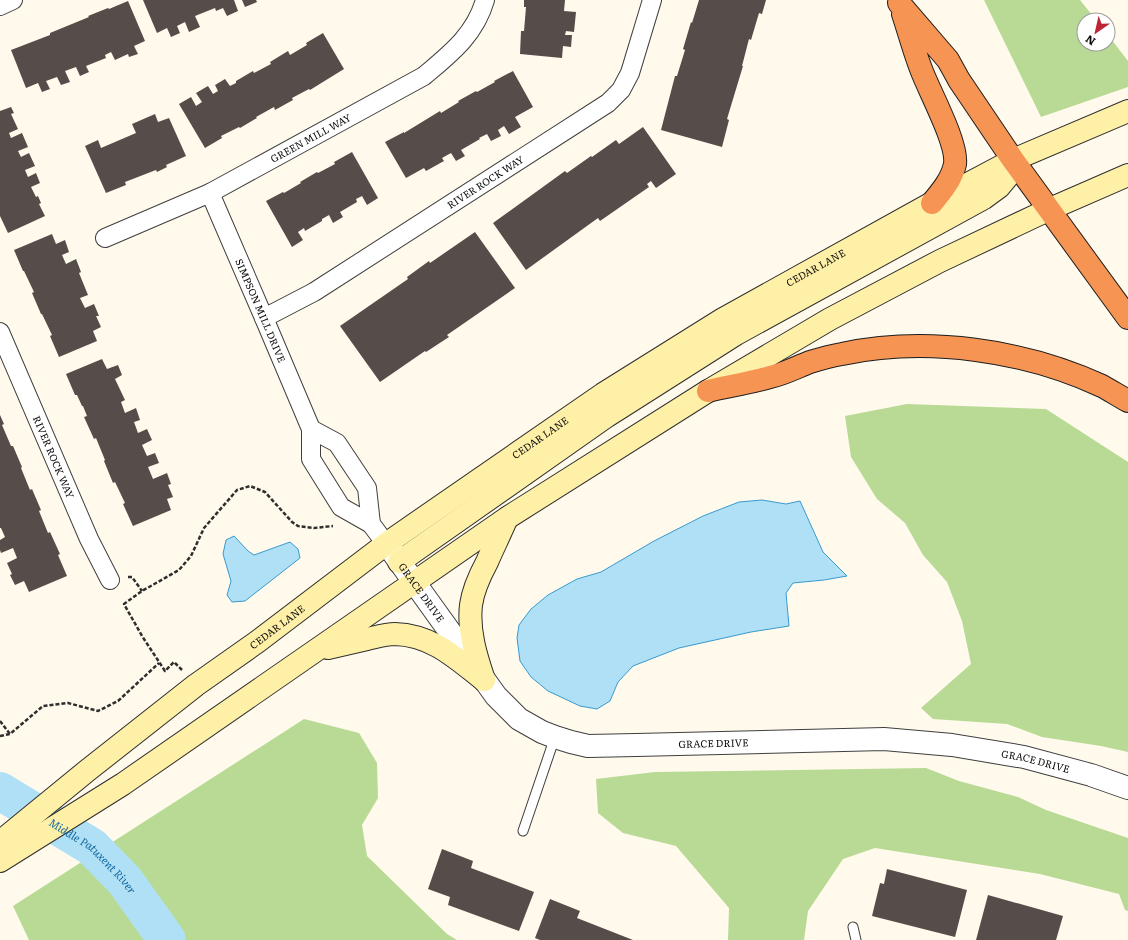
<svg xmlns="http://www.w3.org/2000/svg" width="1128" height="940" viewBox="0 0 1128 940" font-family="Literata,serif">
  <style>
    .forest { fill: #b8da95 }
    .water { fill: #b0e0f6; stroke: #379ace }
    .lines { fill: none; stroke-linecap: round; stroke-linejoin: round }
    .river { stroke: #b0e0f6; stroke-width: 38 }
    .building { fill: #554d49 }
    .service-casing { stroke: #3f3f3f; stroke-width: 11 }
    .minor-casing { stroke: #3f3f3f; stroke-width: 20 }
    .tertiary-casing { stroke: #3f3f3f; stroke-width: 24 }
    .secondary-casing { stroke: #2e2e2e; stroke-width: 24 }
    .motorway-casing { stroke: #1d1d1d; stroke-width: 24 }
    .path { stroke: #2e2e2e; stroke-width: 2.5; stroke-dasharray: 4 2; stroke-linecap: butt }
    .service { stroke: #fff; stroke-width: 9 }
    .minor { stroke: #fff; stroke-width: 18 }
    .tertiary { stroke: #fff; stroke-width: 22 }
    .secondary { stroke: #fff0a7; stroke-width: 22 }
    .motorway { stroke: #f59453; stroke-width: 22 }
    .labels { text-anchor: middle; stroke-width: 4; stroke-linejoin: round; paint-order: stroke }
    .street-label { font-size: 10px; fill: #0c0c0c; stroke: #fff }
    .water-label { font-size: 11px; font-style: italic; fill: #156a9f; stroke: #fff }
  </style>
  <rect width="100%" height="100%" fill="#fffaec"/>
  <path class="forest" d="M 984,0 L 1080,0 L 1096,20 L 1084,20 L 1084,44 L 1108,44 L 1108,35 L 1128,61 L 1128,87 L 1041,117 Z
    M 907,404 L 1046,409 L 1128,462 L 1128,752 L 1101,746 L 1042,737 L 1007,724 L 933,719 L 921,708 L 971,664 L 962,621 L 947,582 L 923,555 L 905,523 L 877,499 L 851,457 L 845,416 Z
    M 304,719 L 359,733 L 377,763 L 378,798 L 362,825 L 367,856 L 447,934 L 457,940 L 29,940 L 13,906 Z
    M 926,768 L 959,781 L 1018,797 L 1046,810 L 1128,838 L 1128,911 L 1125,910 L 1119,894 L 1040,874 L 875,848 L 843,859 L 808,911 L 804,940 L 728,940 L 729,908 L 676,846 L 623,833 L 598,813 L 596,779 L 655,772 Z"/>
  <path class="water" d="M 762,500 L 786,504 L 800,501 L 823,552 L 847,576 L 824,580 L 793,583 L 786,593 L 789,626 L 751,632 L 679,648 L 633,666 L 618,682 L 610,701 L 597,709 L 580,706 L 548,691 L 531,677 L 520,661 L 517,638 L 519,625 L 531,609 L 548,595 L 577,579 L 601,572 L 654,541 L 703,516 L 739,502 Z
    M 234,536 L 248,551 L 254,555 L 290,542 L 298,549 L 300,558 L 245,601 L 232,602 L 227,595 L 231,581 L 223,554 L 226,540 Z"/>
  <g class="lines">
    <path class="river" id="s1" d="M 0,791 L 92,847 L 125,881 L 167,940"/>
  </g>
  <path class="building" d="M 143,0 L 234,0 L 238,11 L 227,16 L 223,8 L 216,11 L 215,8 L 195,16 L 200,27 L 189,32 L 185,22 L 177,26 L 180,33 L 171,37 L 167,28 L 157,33 Z
    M 242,0 L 256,0 L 257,2 L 245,7 Z
    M 524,0 L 565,0 L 564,11 L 576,12 L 574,32 L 566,31 L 565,35 L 572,35 L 571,47 L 563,46 L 562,58 L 520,54 L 521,31 L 524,31 L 526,7 L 524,7 Z
    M 699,0 L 766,0 L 762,14 L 759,13 L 751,40 L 749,39 L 742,66 L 743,66 L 727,119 L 729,120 L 722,147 L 661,130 L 675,76 L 677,76 L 685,50 L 683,49 L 691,22 L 692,23 Z
    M 128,1 L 145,41 L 134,46 L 138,54 L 129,57 L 128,54 L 115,60 L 111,52 L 105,55 L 106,58 L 86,66 L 89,72 L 80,76 L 76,67 L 65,71 L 70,82 L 61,85 L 57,77 L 46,81 L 50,89 L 42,92 L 38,83 L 26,88 L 11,50 L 50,35 L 50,33 L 89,17 L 88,16 L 108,8 L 109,9 Z
    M 323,33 L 344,69 L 310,90 L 309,89 L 292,98 L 293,100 L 275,110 L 274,107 L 256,117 L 257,118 L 240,128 L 239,127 L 221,136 L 222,138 L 205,148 L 179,104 L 191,97 L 196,106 L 202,102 L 196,93 L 208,86 L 213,94 L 218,91 L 215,85 L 225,79 L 230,86 L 236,83 L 236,81 L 253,71 L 254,73 L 271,64 L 270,62 L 288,51 L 290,55 L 307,45 L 306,43 Z
    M 513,71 L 533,107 L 515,117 L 521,127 L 509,134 L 504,126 L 498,130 L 501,136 L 491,141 L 487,134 L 479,138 L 480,139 L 461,150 L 465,156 L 456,161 L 451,153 L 442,158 L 444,161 L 426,171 L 424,168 L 406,178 L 385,142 L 404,132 L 404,133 L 440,111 L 441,113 L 459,102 L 458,101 L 476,91 L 477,92 L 495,82 L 494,81 Z
    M 11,107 L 14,113 L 11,114 L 18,129 L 9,133 L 11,138 L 22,133 L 28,147 L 18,151 L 21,157 L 29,153 L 35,166 L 25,170 L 28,177 L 36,173 L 40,183 L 31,187 L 36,197 L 38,196 L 41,203 L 39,204 L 45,216 L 8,233 L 0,216 L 0,111 Z
    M 155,114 L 158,122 L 169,118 L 186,156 L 166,165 L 167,167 L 157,172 L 156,170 L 125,182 L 126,185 L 106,193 L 85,146 L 98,140 L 101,148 L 136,133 L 132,124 Z
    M 643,127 L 676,174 L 656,188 L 651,181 L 647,184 L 649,187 L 600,221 L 598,218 L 526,270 L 493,223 L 565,171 L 567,173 L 591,156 L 592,157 L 616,140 L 619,144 Z
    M 352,152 L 378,198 L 367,205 L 362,196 L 356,199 L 357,202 L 340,212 L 343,217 L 333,223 L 329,215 L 322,219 L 322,221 L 305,231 L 304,228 L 298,232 L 303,240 L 292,247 L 266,201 L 283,192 L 284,193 L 301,183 L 300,182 L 317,172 L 318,173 L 335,164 L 334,162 Z
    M 475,232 L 515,288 L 447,335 L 449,337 L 426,352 L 425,351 L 380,382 L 340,326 L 408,279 L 407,277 L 429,261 L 430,263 Z
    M 52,234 L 56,244 L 65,240 L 69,252 L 62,255 L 66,264 L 76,259 L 81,272 L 79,273 L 88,295 L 80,298 L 85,308 L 94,304 L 99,316 L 96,316 L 101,327 L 93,331 L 97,341 L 59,357 L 50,336 L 52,335 L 42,314 L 41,314 L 32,293 L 34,292 L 24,271 L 23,271 L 14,250 Z
    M 102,359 L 107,369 L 118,365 L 122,375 L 115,379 L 125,400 L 121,402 L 125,413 L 136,408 L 140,420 L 134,422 L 138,433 L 147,429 L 152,440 L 142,445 L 147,456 L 155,453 L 159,463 L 148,467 L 153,479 L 167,473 L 171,484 L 168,485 L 173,497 L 167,499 L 171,510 L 133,526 L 123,504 L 125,503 L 115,482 L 113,483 L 104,461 L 105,460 L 96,438 L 94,439 L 84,417 L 87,416 L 83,406 L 82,406 L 77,395 L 75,395 L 66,374 Z
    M 0,415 L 4,424 L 2,425 L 11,446 L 13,446 L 22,467 L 21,468 L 30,490 L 32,489 L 41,510 L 39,511 L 48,533 L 50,532 L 60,554 L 58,555 L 67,576 L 29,592 L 24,581 L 15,585 L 10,575 L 12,574 L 7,563 L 17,558 L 13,548 L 1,553 L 0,550 L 0,540 L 5,537 L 1,528 L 0,528 Z
    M 442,849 L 473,861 L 471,868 L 534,892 L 519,931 L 448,905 L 450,897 L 428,889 Z
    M 887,869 L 967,890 L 955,937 L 872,916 L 880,883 L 884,884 Z
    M 988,895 L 1063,916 L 1056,940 L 976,940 Z
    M 550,899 L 580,911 L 577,918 L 633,940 L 540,940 L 535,938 Z"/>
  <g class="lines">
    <defs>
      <path id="service" d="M 523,831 L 555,737
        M 853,927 L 856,940"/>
      <g id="minor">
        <path d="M 0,6 L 13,0"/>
        <path id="s2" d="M 210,193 L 264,318 L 311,429 L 311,459 L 341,507 L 371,524 L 386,544"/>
        <path id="s3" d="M 105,238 L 210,193 L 424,76 C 450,54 475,35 485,0"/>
        <path id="s4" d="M 264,318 L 314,292 L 608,103 L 621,90 L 630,73 L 652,0"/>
        <path id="s5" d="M 0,332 L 89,539 L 110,580"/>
        <path d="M 311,429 L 337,443 L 367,488 L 371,524"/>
      </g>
      <g id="tertiary">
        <path id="s6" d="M 389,547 L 496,696 L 519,719 L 542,732 L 555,737 L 571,742 L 588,746 L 636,745 L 884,739 L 952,745 L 1024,757 L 1091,775 L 1128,788"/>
      </g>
      <g id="secondary">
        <path d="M 399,562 L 607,416 L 736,334 L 984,198 L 999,187 L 1009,175 L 1013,160"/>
        <path d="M 328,648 C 341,645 354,642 367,639 C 376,637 386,634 395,634 C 432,635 456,658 484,680"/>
        <path d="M 484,680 C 476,656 468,631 471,605 C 473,590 480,575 487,562 C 493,548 500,534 506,520"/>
        <path id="s7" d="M 0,842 L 88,770 L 196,685 L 257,642 L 386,544 L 603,394 L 723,319 L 932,203 L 1013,160 L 1128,111"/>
        <path d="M 0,861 L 123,784 L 507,518 L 708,391 L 830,319 L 940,261 L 1050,209 L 1128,175"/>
      </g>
      <path id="motorway" d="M 899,3 L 948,60 L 959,80 L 1013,160 L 1128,318
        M 903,14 C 909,32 914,51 921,69 C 929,91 958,143 955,164 C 952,179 942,191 932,203
        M 708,391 C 729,386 750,383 770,377 C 784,374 797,367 810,362 C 820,359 831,356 842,354 C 927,336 1024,350 1102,386 C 1111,391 1119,396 1128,401"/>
    </defs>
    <use href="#service" class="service-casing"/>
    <use href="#minor" class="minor-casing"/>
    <use href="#tertiary" class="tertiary-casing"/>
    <use href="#secondary" class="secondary-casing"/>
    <use href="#motorway" class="motorway-casing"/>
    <path class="path" d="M 128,577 L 132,577 L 142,591
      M 182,670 L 174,662 L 165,671 L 142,636 L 124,604 L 142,591 L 179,570 L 191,556 L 204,528 L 237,490 L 250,486 L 265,492 L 292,522 L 298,526 L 314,528 L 333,526
      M 0,721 L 10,734
      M 0,736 L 10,734 L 43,706 L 68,703 L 98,711 L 118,701 L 159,663"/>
    <use href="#service" class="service"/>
    <use href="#minor" class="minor"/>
    <use href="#tertiary" class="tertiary"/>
    <use href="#secondary" class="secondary"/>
    <use href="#motorway" class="motorway"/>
  </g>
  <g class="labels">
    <g class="street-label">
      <text dy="4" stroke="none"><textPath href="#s3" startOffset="229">GREEN MILL WAY</textPath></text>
      <text dy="4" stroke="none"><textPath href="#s4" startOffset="260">RIVER ROCK WAY</textPath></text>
      <text dy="4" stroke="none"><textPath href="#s7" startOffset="999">CEDAR LANE</textPath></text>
      <text dy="4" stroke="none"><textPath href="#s2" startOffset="128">SIMPSON MILL DRIVE</textPath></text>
      <text dy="4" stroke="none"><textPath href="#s7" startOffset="675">CEDAR LANE</textPath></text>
      <text dy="4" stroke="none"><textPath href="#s5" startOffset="136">RIVER ROCK WAY</textPath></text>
      <text dy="4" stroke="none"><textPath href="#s6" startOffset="56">GRACE DRIVE</textPath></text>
      <text dy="4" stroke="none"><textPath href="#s7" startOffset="351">CEDAR LANE</textPath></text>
      <text dy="4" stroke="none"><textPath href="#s6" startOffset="416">GRACE DRIVE</textPath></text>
      <text dy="4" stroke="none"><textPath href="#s6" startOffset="740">GRACE DRIVE</textPath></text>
    </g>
    <g class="water-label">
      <text dy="4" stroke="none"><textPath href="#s1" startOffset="114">Middle Patuxent River</textPath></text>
    </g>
  </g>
  <g transform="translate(1096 32) rotate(214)"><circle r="19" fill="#ffffff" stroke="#9e9e9e"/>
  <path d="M0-3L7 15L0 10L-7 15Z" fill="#bd2434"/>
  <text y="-6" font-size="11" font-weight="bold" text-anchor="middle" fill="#0c0c0c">N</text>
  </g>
</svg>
